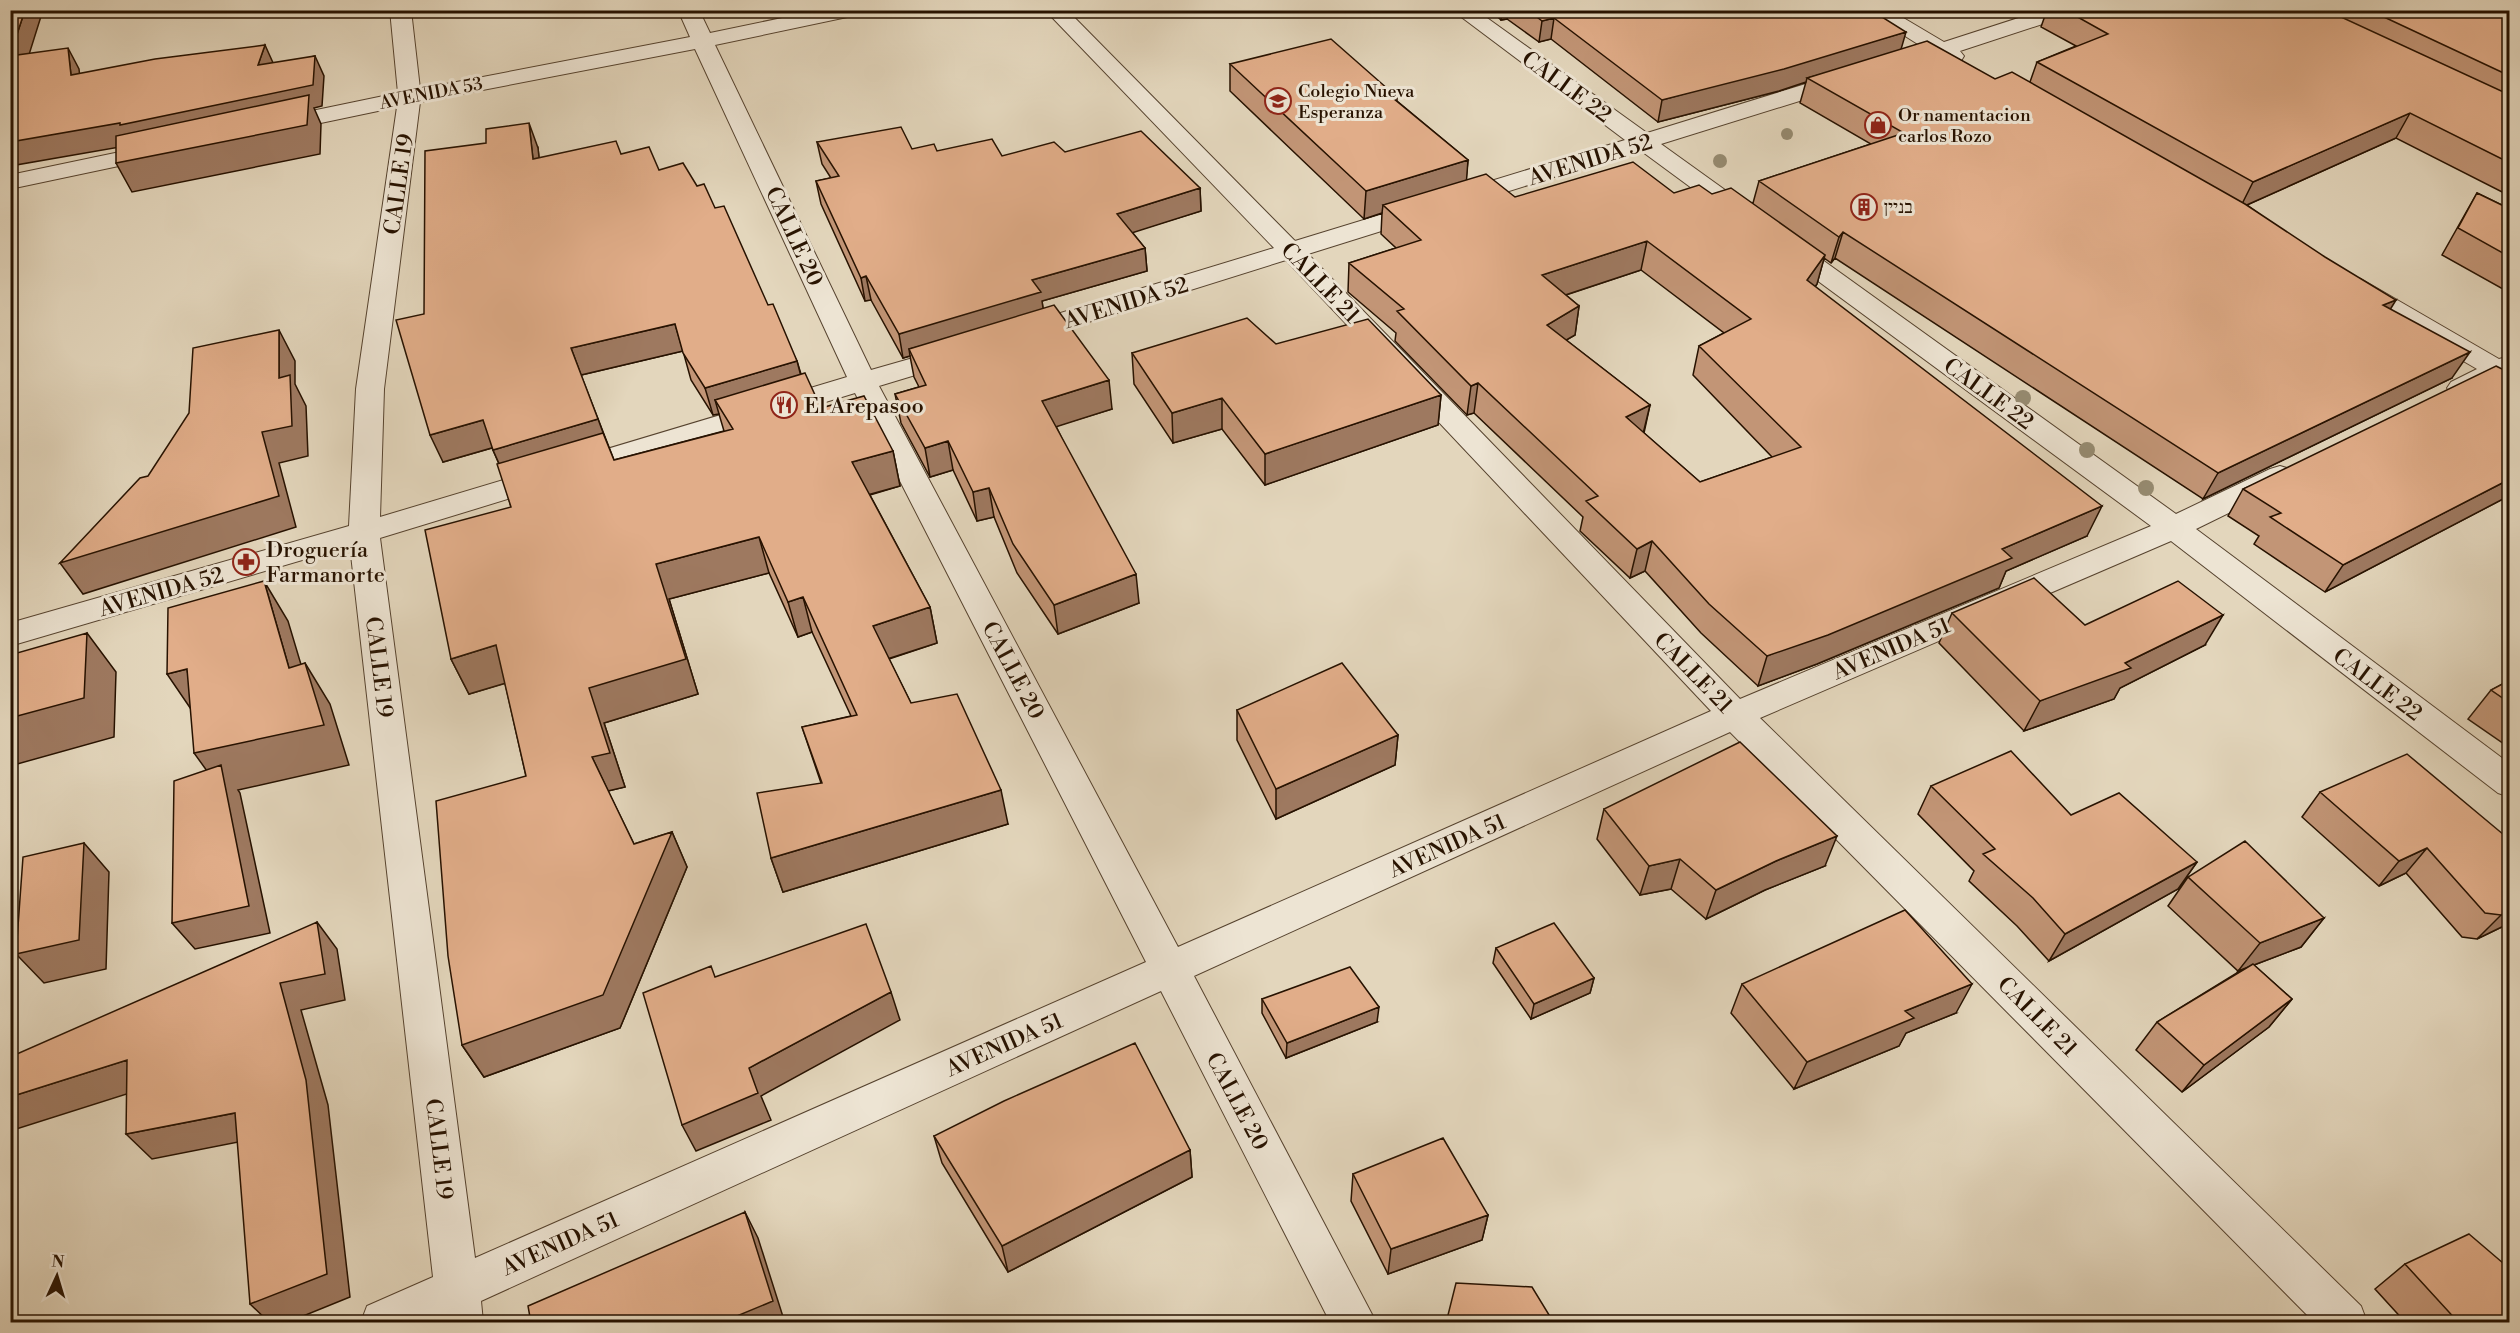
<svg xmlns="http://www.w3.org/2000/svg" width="2520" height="1333" viewBox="0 0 2520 1333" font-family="'Libre Bodoni','Frank Ruhl Libre',serif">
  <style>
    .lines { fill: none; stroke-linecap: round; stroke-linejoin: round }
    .minor-casing { stroke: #56432f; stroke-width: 2 }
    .minor { fill: #ede4d3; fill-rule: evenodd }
    .tree { fill: #968b71 }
    .wall { fill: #c29576; stroke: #271200; stroke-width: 1.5; fill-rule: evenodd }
    .shaded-wall { fill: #9e7960; stroke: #271200; stroke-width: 1.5 }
    .building { fill: #e1ad89; stroke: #271200; stroke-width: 1.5; fill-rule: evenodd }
    .labels { text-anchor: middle; stroke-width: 6; stroke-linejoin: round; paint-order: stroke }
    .far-poi-label { font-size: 18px; fill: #271200; stroke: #ede4d3; text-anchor: start }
    .far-street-label { font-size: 18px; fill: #271200; stroke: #ede4d3 }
    .street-label { font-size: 22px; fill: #271200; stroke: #ede4d3 }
    .poi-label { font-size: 22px; fill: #271200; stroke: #ede4d3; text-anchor: start }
  </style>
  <rect width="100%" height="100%" fill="#e3d6bc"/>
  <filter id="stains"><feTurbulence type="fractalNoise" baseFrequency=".00333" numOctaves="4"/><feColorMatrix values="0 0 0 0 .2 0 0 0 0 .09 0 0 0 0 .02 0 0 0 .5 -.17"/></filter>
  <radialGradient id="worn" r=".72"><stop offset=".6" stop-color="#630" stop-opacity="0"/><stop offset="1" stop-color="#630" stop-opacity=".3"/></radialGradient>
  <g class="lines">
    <defs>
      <path id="minor" d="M 390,10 L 411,10 L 420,89 L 690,37 L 678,10 L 699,10 L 710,33 L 820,10 L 862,10 L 852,16 L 715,45 L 871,370 L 955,346 L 965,348 L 969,354 L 965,360 L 879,386 L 1178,947 L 1711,711 L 1286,260 L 1031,340 L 1021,342 L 1011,340 L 1008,334 L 1011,328 L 1274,248 L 1045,10 L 1067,10 L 1295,241 L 1625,140 L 1452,10 L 1476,10 L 1647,133 L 1838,74 L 1854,74 L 1857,79 L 1854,84 L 1661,144 L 2176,514 L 2270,469 L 2280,466 L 2290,469 L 2295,476 L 2290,483 L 2196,529 L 2510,764 L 2510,797 L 2498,793 L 2171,541 L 1760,718 L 2361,1306 L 2367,1322 L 2314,1322 L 1730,732 L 1194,976 L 1376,1322 L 1330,1322 L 1161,991 L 481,1301 L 483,1322 L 439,1322 L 438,1320 L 433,1322 L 361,1322 L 367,1306 L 433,1277 L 350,546 L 10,646 L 10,623 L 349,526 L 356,389 L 397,107 L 273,133 L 265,131 L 261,126 L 265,121 L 273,119 L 398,93 ZM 695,49 L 847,377 L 380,517 L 384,389 L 420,102 ZM 1640,150 L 2151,526 L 1740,699 L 1308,254 ZM 855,393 L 1146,962 L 475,1258 L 380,538 Z
        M 1864,10 L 1890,10 L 1944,42 L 2043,10 L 2076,10 L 2073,14 L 1960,51 L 1964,56 L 1961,61 C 1951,63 1946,57 1938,58 C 1921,58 1908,72 1891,68 L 1888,63 L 1891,58 L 1924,48 Z
        M 158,144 L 166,146 L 170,151 L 166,156 L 10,189 L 10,175 Z
        M 2352,277 L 2361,279 L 2499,359 L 2510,356 L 2510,385 L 2497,381 C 2482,389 2468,399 2451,394 L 2447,388 L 2451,382 L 2477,369 L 2343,291 L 2339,285 L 2343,279 Z"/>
    </defs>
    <use href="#minor" class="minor-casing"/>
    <use href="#minor" class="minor"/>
  </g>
  <g class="tree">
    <circle cx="1787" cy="134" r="6"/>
    <circle cx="1720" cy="161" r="7"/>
    <circle cx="2023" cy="398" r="8"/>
    <circle cx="2087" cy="450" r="8"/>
    <circle cx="2146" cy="488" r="8"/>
  </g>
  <path class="wall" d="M 1490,10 L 1871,10 L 1901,49 L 1995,79 L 2030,82 L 2037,62 L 2076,46 L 2041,27 L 2047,10 L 2510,10 L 2510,196 L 2396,138 L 2247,205 L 2390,309 L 2452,378 L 2203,499 L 1835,258 L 1831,263 L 1824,258 L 1817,284 L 1815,287 L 2087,536 L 2006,571 L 1999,588 L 1817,664 L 1758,686 L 1701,633 L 1645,571 L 1630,578 L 1580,531 L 1583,517 L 1474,413 L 1467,415 L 1395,341 L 1396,333 L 1348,292 L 1349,263 L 1396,248 L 1381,234 L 1382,213 L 1364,219 L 1230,91 L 1230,64 L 1397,97 L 1397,101 L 1468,160 L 1466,180 L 1515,197 L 1674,193 L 1712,194 L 1753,203 L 1759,181 L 1871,144 L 1800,103 L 1806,82 L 1779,91 L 1658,122 L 1551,39 L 1539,42 L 1507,19 L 1501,20 ZM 1641,270 L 1724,333 L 1699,346 L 1693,375 L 1772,457 L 1700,482 L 1644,433 L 1650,405 L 1566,340 L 1575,335 L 1579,306 L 1566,295 Z
    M 2012,10 L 2034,10 L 2020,15 Z
    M 817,142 L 1002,156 L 1065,152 L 1200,188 L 1201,211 L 1132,232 L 1145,248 L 1147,271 L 1042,301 L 1043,308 L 1112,409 L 1056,426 L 1139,603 L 1058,634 L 1017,573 L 994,517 L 977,521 L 953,470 L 930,477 L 901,423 L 895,394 L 919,387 L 914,377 L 910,356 L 903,358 L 871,300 L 865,301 L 821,204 L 816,181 L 831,178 L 822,164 Z
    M 538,148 L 539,158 L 621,154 L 697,186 L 715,208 L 797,361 L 801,374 L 821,408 L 893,451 L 900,486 L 870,495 L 930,607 L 937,643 L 889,659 L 911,703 L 1008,824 L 783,892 L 771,858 L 821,783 L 802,727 L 851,716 L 812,632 L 798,637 L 769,573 L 669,599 L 698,694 L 604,723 L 625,787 L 608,791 L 634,844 L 672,832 L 687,867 L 620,1028 L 484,1077 L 462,1045 L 526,776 L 505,683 L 469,694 L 451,659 L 511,507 L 499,464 L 492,448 L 443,462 L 424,314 ZM 683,351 L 691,380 L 713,415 L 719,414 L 724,431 L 614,460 L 581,375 Z
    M 2477,193 L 2510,209 L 2510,293 L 2442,255 Z
    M 2510,197 L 2510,205 L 2506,203 Z
    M 1276,344 L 1441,395 L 1438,425 L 1265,485 L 1222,429 L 1173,443 L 1134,384 L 1132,353 Z
    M 2510,373 L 2510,500 L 2503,499 L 2325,592 L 2254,544 L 2259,536 L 2228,516 L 2243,489 Z
    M 1952,613 L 2085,625 L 2205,645 L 2120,688 L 2114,699 L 2024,731 L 1939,643 Z
    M 2510,680 L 2510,748 L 2468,719 L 2491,690 Z
    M 1237,710 L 1398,735 L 1395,765 L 1276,819 L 1237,740 Z
    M 1931,786 L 2071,815 L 2197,862 L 2178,889 L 2049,961 L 2017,926 L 1969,881 L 1974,871 L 1918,814 Z
    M 2320,792 L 2510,840 L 2510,923 L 2477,939 L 2462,937 L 2406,873 L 2379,886 L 2302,817 Z
    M 1604,809 L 1825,866 L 1765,890 L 1706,919 L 1671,889 L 1640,895 L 1597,839 Z
    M 2188,877 L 2324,918 L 2301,947 L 2254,965 L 2292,999 L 2269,1027 L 2182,1092 L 2136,1050 L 2157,1022 L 2245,968 L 2238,971 L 2168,906 Z
    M 1496,948 L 1594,978 L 1590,993 L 1531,1019 L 1493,963 Z
    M 1742,984 L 1956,1013 L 1906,1033 L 1899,1046 L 1794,1089 L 1731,1013 Z
    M 1262,999 L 1377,1022 L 1286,1058 L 1262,1013 Z
    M 934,1136 L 1190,1150 L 1192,1177 L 1008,1272 L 942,1163 Z
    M 1353,1174 L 1488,1215 L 1482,1240 L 1388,1274 L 1351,1201 Z
    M 2405,1264 L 2510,1323 L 2406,1323 L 2375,1289 Z"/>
  <path class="shaded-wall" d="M 25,10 L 43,10 L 22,77 L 10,56 Z
    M 789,10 L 809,10 L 790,14 Z
    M 1502,10 L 1508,10 L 1507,19 L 1501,20 Z
    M 2022,10 L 2034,10 L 2020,15 Z
    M 1554,18 L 1551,39 L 1539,42 L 1542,21 Z
    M 1906,32 L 1900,53 L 1807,78 L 1806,82 L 1779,91 L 1658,122 L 1662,100 Z
    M 265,45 L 274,65 L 258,65 Z
    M 68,48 L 79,69 L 82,96 L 71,75 Z
    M 315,56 L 324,76 L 322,106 L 314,108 L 321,124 L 320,154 L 132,192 L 116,163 L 131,145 L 10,166 L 10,142 Z
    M 2410,113 L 2396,138 L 2240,208 L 2253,182 Z
    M 529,123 L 538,148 L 542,185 L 533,159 Z
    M 1468,160 L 1466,187 L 1383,205 L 1382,213 L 1364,219 L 1366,191 Z
    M 1200,188 L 1201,211 L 1119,237 L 1117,214 Z
    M 1843,232 L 1835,258 L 1831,263 L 1839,237 Z
    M 1647,241 L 1641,270 L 1538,304 L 1542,275 Z
    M 1145,248 L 1147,271 L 1042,301 L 1044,315 L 909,349 L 910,356 L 903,358 L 899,334 L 1032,280 Z
    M 1825,255 L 1817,284 L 1798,309 L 1807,280 Z
    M 866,276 L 871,300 L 865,301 L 861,278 Z
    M 2396,300 L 2380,326 L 2383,305 Z
    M 1579,306 L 1575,335 L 1542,354 L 1547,325 Z
    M 675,324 L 683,351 L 581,375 L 571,348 Z
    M 279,330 L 295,361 L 295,384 L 306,406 L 308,456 L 279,463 L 296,527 L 83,594 L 60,563 L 262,432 L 279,378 Z
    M 2470,352 L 2452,378 L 2203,499 L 2218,473 Z
    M 797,361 L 804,388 L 715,400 L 719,414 L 713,415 L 705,388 Z
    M 1109,380 L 1112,409 L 1046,430 L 1042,401 Z
    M 1478,383 L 1474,413 L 1467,415 L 1471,386 Z
    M 1441,395 L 1438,425 L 1265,485 L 1265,454 Z
    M 1222,398 L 1222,429 L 1173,443 L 1172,413 Z
    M 1650,405 L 1643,434 L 1626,417 Z
    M 598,419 L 608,446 L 505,477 L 493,450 Z
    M 483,420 L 495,447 L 443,462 L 430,435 Z
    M 948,441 L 953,470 L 930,477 L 925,448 Z
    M 893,451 L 900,486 L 860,497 L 852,462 Z
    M 2510,479 L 2510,490 L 2503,499 L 2325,592 L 2343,565 Z
    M 989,488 L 994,517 L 977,521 L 973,492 Z
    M 2102,506 L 2087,536 L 2006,571 L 1999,588 L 1817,664 L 1758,686 L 1767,656 L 2002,549 Z
    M 759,537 L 769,573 L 669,599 L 698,694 L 604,723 L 625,787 L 608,791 L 592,757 L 589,688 L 656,564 Z
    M 1652,541 L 1645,571 L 1630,578 L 1637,549 Z
    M 1136,574 L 1139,603 L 1058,634 L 1054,605 Z
    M 264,581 L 288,621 L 314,708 L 289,668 Z
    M 803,597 L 812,632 L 798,637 L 788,602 Z
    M 930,607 L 937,643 L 881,661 L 873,626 Z
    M 2223,615 L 2205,645 L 2120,688 L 2114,699 L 2024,731 L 2040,701 L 2125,663 Z
    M 87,633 L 116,672 L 114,737 L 10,766 L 10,718 Z
    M 496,645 L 513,681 L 469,694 L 451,659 Z
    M 305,663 L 330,704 L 349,765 L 238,790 L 240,793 L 270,933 L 195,949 L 172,923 L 223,793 L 194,753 Z
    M 187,669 L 195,715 L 167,674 Z
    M 1398,735 L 1395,765 L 1276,819 L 1276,789 Z
    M 1001,790 L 1008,824 L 783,892 L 771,858 Z
    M 672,832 L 687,867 L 620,1028 L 484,1077 L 462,1045 Z
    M 1837,836 L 1825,866 L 1765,890 L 1706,919 L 1716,890 L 1776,861 Z
    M 84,843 L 109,872 L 106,969 L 44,983 L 16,954 Z
    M 2427,848 L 2406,873 L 2379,886 L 2399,861 Z
    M 1680,859 L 1671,889 L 1640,895 L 1649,866 Z
    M 2197,862 L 2178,889 L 2049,961 L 2065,934 Z
    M 2510,910 L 2510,923 L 2477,939 L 2501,915 Z
    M 2324,918 L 2301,947 L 2238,971 L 2260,943 Z
    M 317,922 L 337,949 L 345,1000 L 301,1010 L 328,1105 L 350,1297 L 286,1323 L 270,1323 L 250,1304 L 280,983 Z
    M 1594,978 L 1590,993 L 1531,1019 L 1534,1004 Z
    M 1972,984 L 1956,1013 L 1906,1033 L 1899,1046 L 1794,1089 L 1807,1062 L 1905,1011 Z
    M 891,992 L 900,1020 L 761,1096 L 771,1120 L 696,1151 L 682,1125 L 749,1068 Z
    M 2292,999 L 2269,1027 L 2182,1092 L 2204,1065 Z
    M 1379,1007 L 1377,1022 L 1286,1058 L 1287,1043 Z
    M 127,1060 L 152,1086 L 10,1131 L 10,1097 Z
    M 235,1113 L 258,1138 L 152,1159 L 126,1134 Z
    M 1190,1150 L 1192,1177 L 1008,1272 L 1002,1246 Z
    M 745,1212 L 758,1238 L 785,1323 L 720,1323 Z
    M 1488,1215 L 1482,1240 L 1388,1274 L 1391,1249 Z"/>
  <path class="building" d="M 10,10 L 25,10 L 10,55 Z
    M 1528,10 L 1871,10 L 1906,32 L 1784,69 L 1662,100 L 1554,18 L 1542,21 Z
    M 2065,10 L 2326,10 L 2510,95 L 2510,163 L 2410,113 L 2253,182 L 2037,62 L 2108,34 Z
    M 2369,10 L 2510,10 L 2510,76 Z
    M 1331,39 L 1397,97 L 1393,98 L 1468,160 L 1366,191 L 1230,64 Z
    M 1927,41 L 1995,79 L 2012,72 L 2245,204 L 2325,257 L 2396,300 L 2383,305 L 2470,352 L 2218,473 L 1843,232 L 1839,237 L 1759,181 L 1904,133 L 1807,78 Z
    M 265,45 L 258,65 L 315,56 L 313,85 L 120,125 L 120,123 L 10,142 L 10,56 L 68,48 L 71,75 L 155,59 Z
    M 309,95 L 307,125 L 116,163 L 116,136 Z
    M 529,123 L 533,159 L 616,141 L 621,154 L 649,147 L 659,170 L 683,163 L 697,186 L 704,184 L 715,208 L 724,206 L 768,305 L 773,304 L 797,361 L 705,388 L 683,353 L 675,324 L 571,348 L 598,419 L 493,450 L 483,420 L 430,435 L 396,320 L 424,314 L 425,151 L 486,143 L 486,129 Z
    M 901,127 L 912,149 L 934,144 L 937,151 L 992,139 L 1002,156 L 1054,142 L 1065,152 L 1141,131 L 1200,188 L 1117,214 L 1145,248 L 1032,280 L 1041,292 L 899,334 L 866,276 L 861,278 L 816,181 L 839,176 L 817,142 Z
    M 1633,162 L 1674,193 L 1699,185 L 1712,194 L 1731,188 L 1825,255 L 1807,280 L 2102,506 L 2002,549 L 2012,558 L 1828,635 L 1767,656 L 1709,604 L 1652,541 L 1637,549 L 1586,501 L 1598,496 L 1478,383 L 1471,386 L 1397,311 L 1404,309 L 1349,263 L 1421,240 L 1383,205 L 1486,174 L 1515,197 ZM 1647,241 L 1751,319 L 1699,346 L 1801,447 L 1700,482 L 1626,417 L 1650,405 L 1547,325 L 1579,306 L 1542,275 Z
    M 2477,193 L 2510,209 L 2510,257 L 2458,228 Z
    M 1054,305 L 1109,380 L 1042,401 L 1136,574 L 1054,605 L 1013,544 L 989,488 L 973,492 L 948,441 L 925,448 L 895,394 L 926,385 L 909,349 Z
    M 1247,318 L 1276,344 L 1368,319 L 1441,395 L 1265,454 L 1222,398 L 1172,413 L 1132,353 Z
    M 279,330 L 279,378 L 290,375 L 292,426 L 262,432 L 279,496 L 60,563 L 140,478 L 148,476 L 189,413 L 193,348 Z
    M 2496,366 L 2510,373 L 2510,479 L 2343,565 L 2270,517 L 2281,513 L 2243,489 Z
    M 805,373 L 821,408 L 864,396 L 893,451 L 852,462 L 930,607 L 873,626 L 911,703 L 957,694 L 1001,790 L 771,858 L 757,793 L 822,783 L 802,727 L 857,715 L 803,597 L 788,602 L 759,537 L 656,564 L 686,659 L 589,688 L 610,753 L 592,757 L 634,844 L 672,832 L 603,995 L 462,1045 L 448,956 L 436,801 L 526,776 L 496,645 L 451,659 L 425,530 L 511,507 L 497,464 L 603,433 L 614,460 L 733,429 L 715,400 Z
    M 2034,578 L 2085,625 L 2178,581 L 2223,615 L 2125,663 L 2131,668 L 2040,701 L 1952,613 Z
    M 264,581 L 289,668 L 305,663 L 324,725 L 194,753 L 187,669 L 167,674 L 168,608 Z
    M 87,633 L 84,698 L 10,718 L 10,655 Z
    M 1342,663 L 1398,735 L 1276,789 L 1237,710 Z
    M 2510,680 L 2510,703 L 2491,690 Z
    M 1740,742 L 1837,836 L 1776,861 L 1716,890 L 1680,859 L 1649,866 L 1604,809 Z
    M 2011,751 L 2071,815 L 2119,793 L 2197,862 L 2065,934 L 2033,898 L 1983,854 L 1995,849 L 1931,786 Z
    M 2407,754 L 2510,840 L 2510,910 L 2501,915 L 2485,913 L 2427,848 L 2399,861 L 2320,792 Z
    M 221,765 L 249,906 L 172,923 L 174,781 Z
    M 2245,841 L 2324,918 L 2260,943 L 2188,877 Z
    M 84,843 L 79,940 L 16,954 L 23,857 Z
    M 1905,910 L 1972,984 L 1905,1011 L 1914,1018 L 1807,1062 L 1742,984 Z
    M 317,922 L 325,974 L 280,983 L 306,1080 L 327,1274 L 250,1304 L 235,1113 L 126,1134 L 127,1060 L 10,1097 L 10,1057 Z
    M 1554,923 L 1594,978 L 1534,1004 L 1496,948 Z
    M 866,924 L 891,992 L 749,1068 L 758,1093 L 682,1125 L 643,993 L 711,966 L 715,977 Z
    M 2253,964 L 2292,999 L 2204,1065 L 2157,1022 Z
    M 1350,967 L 1379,1007 L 1287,1043 L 1262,999 Z
    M 1135,1043 L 1190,1150 L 1002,1246 L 934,1136 L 1004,1101 Z
    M 1443,1138 L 1488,1215 L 1391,1249 L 1353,1174 Z
    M 745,1212 L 773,1301 L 720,1323 L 531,1323 L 528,1306 Z
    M 2469,1234 L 2510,1269 L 2510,1323 L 2459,1323 L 2405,1264 Z
    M 1456,1283 L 1532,1287 L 1554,1323 L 1446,1323 Z"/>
  <defs>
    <symbol id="school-ring" viewBox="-11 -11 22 22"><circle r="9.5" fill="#ede4d3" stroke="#8f2418" stroke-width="1.5"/><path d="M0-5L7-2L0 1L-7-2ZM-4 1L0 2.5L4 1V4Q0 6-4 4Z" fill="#8f2418"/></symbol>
    <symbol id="shop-ring" viewBox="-11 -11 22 22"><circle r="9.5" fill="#ede4d3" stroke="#8f2418" stroke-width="1.5"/><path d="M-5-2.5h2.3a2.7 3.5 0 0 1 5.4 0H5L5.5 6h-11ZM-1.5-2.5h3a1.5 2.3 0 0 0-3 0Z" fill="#8f2418"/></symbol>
    <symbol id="building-ring" viewBox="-11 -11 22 22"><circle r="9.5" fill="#ede4d3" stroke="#8f2418" stroke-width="1.5"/><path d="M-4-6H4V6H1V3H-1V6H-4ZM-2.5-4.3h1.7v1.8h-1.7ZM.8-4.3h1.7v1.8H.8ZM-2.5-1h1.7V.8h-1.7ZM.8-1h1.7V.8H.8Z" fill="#8f2418"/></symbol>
    <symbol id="restaurant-ring" viewBox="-11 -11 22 22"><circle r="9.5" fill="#ede4d3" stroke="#8f2418" stroke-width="1.5"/><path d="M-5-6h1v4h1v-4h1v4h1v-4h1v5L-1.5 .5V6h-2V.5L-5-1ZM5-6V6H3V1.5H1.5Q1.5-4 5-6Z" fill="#8f2418"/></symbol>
    <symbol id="pharmacy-ring" viewBox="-11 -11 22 22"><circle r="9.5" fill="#ede4d3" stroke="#8f2418" stroke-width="1.5"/><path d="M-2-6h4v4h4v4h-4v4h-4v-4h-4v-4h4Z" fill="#8f2418"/></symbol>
  </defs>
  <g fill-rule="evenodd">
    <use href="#school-ring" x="1263" y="86" width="30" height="30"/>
    <use href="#shop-ring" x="1863" y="110" width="30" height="30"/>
    <use href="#building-ring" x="1849" y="192" width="30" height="30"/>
    <use href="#restaurant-ring" x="769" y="390" width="30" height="30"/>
    <use href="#pharmacy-ring" x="231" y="547" width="30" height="30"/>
  </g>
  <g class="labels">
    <g class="far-poi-label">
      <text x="1298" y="97">Colegio Nueva<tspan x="1298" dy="21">Esperanza</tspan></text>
      <text x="1898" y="121">Or namentacion<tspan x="1898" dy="21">carlos Rozo</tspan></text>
      <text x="1884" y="213">בניין</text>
    </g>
    <g class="far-street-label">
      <text transform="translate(431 93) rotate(-11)" y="6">AVENIDA 53</text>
    </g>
    <g class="street-label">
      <text transform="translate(1567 86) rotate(36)" y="8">CALLE 22</text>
      <text transform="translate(1590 159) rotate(-17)" y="8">AVENIDA 52</text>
      <text transform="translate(398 184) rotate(-82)" y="8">CALLE 19</text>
      <text transform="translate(795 236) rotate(65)" y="8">CALLE 20</text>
      <text transform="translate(1321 282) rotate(46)" y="8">CALLE 21</text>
      <text transform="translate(1126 302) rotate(-17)" y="8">AVENIDA 52</text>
      <text transform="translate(1989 393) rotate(36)" y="8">CALLE 22</text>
      <text transform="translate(161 591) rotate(-16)" y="8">AVENIDA 52</text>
      <text transform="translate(1891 648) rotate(-23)" y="8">AVENIDA 51</text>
      <text transform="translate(380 667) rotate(83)" y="8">CALLE 19</text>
      <text transform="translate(1014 670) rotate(62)" y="8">CALLE 20</text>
      <text transform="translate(1694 672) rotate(46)" y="8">CALLE 21</text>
      <text transform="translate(2378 684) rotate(37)" y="8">CALLE 22</text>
      <text transform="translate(1447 845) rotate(-24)" y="8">AVENIDA 51</text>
      <text transform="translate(2038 1016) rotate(45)" y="8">CALLE 21</text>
      <text transform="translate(1004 1044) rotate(-24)" y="8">AVENIDA 51</text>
      <text transform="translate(1238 1101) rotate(62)" y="8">CALLE 20</text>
      <text transform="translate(440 1149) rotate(83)" y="8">CALLE 19</text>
      <text transform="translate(560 1243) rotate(-24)" y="8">AVENIDA 51</text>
    </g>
    <g class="poi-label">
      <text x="804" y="413">El Arepasoo</text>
      <text x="266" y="557">Droguería<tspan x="266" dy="25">Farmanorte</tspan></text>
    </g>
  </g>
  <rect width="2520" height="1333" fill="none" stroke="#e3d6bc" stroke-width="36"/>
  <rect x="12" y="12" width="2496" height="1309" fill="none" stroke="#271200" stroke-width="3"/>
  <rect x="18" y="18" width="2484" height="1297" fill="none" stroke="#271200" stroke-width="1.5"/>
  <g transform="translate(57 1276) rotate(4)" stroke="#ede4d3" stroke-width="4.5" paint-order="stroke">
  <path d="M0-4.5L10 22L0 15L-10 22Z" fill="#271200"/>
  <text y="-9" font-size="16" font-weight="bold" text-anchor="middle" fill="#271200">N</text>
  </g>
  <rect width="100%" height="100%" filter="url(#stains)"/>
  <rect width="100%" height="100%" fill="url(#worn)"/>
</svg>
